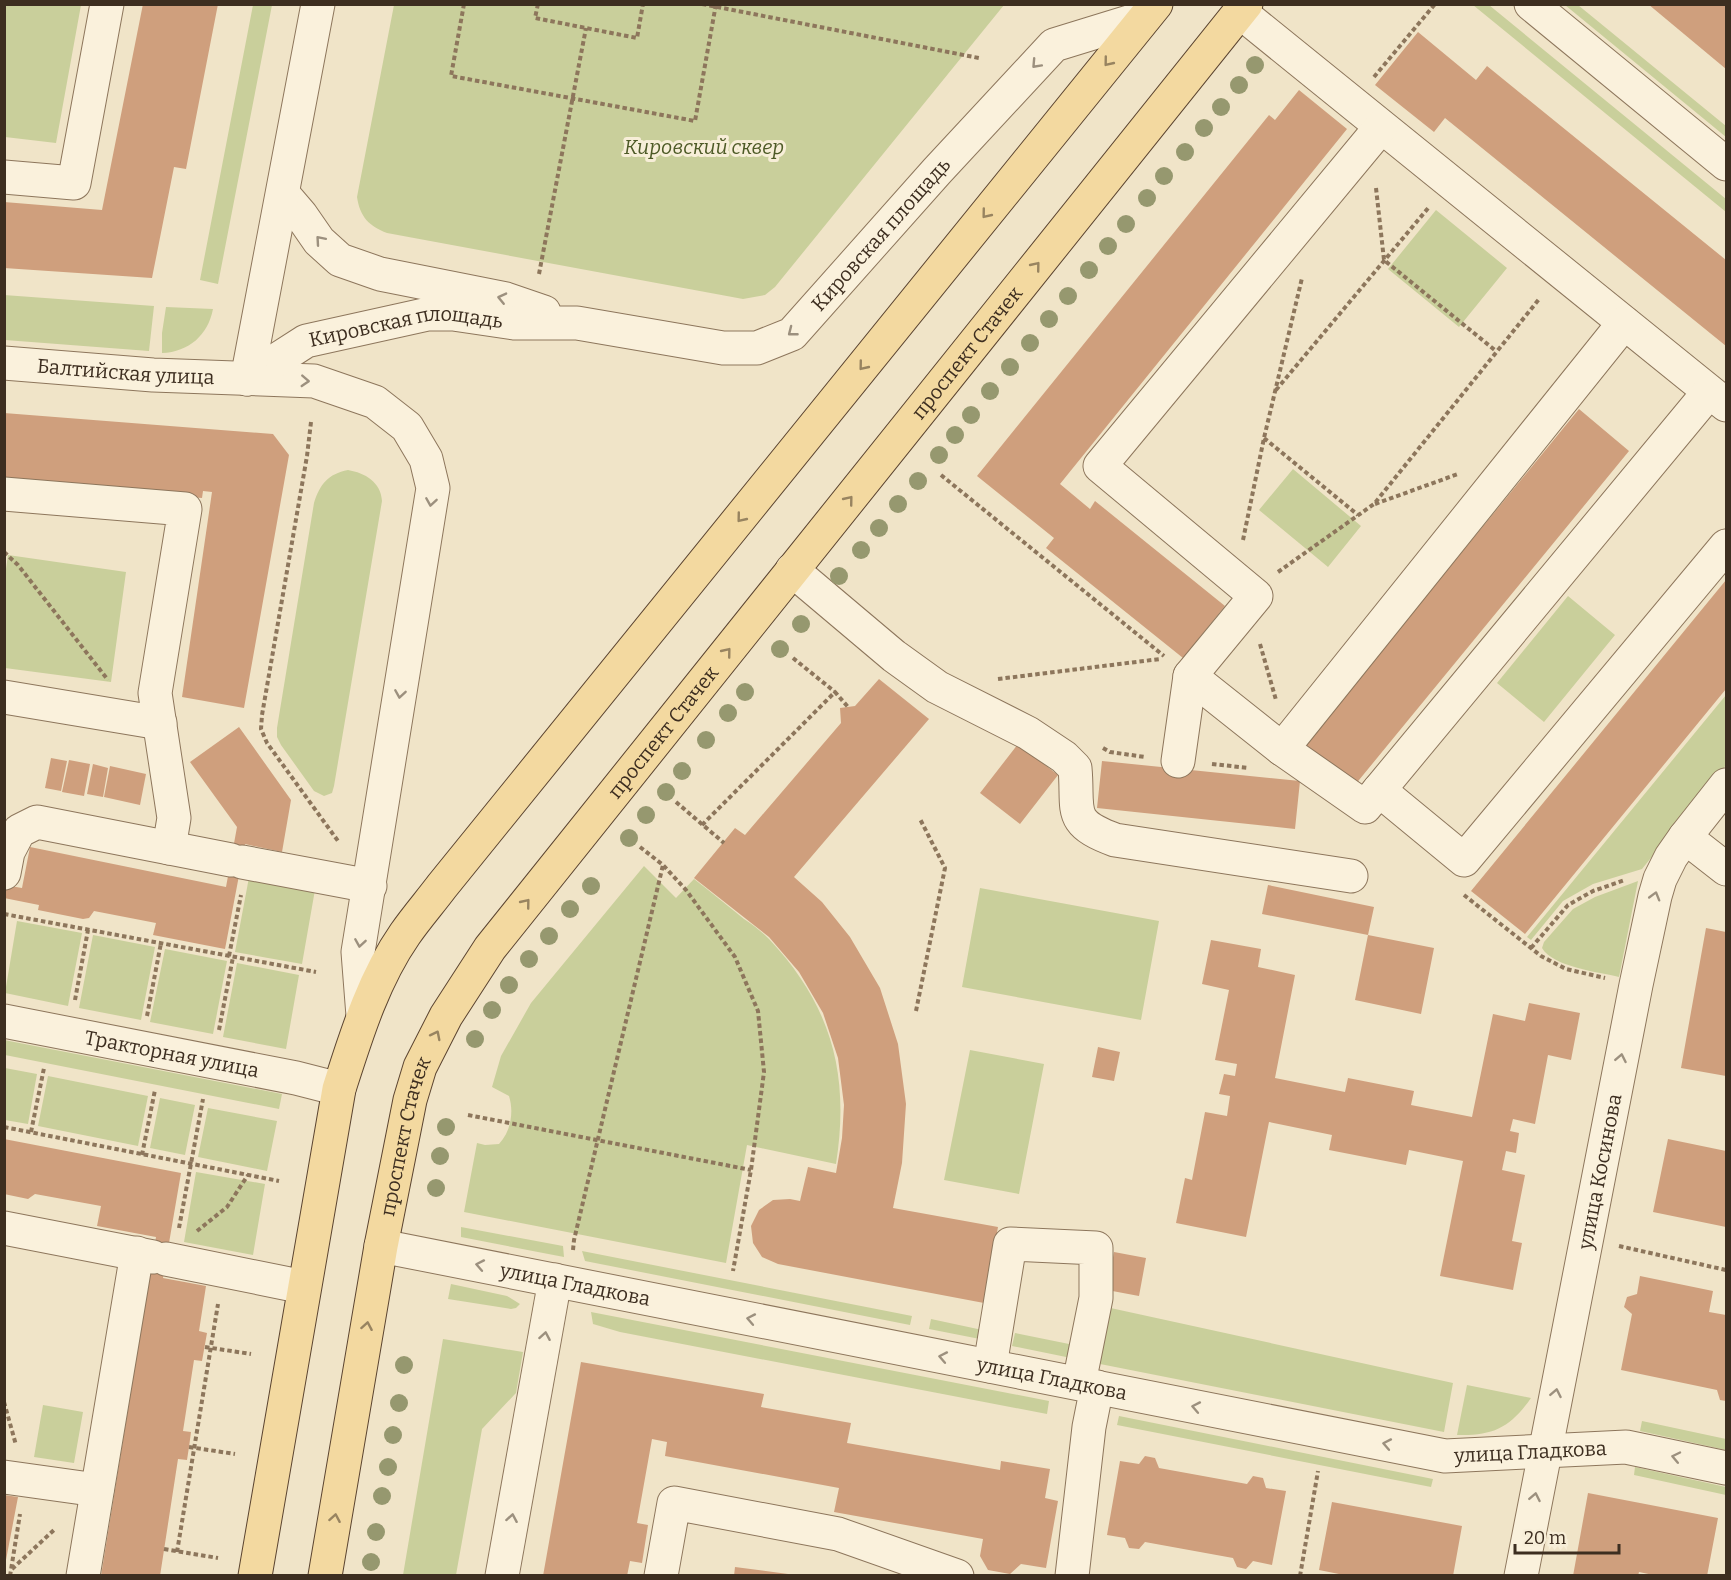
<svg xmlns="http://www.w3.org/2000/svg" width="1731" height="1580" viewBox="0 0 1731 1580" font-family="Bitter,serif">
  <style>
    .green { fill: #c9cf9b }
    .building { fill: #cf9f7d }
    .lines { fill: none; stroke-linecap: round; stroke-linejoin: round }
    .minor-casing { stroke: #8d765c; stroke-width: 35 }
    .major-casing { stroke: #5b4430; stroke-width: 35 }
    .path { stroke: #8d765c; stroke-width: 4; stroke-dasharray: 4.5 3; stroke-linecap: butt }
    .minor { stroke: #faf1dc; stroke-width: 33 }
    .major { stroke: #f3d9a0; stroke-width: 33 }
    .tree { fill: #96986f }
    .oneway { stroke: #988460 }
    .oneway2 { stroke: #9c907e }
    .labels { text-anchor: middle; stroke-width: 6; stroke-linejoin: round; paint-order: stroke }
    .park-label { font-size: 20px; font-style: italic; fill: #4d5a26; stroke: #f7eed8 }
    .street-label { font-size: 20px; fill: #3d2e20; stroke: #f7eed8 }
  </style>
  <rect width="100%" height="100%" fill="#f0e4c8"/>
  <path class="green" d="M 4,5 L 81,5 L 56,143 L 5,137 Z
    M 253,5 L 272,5 L 218,284 L 200,280 Z
    M 394,5 L 394,4 L 1004,5 L 775,287 L 765,295 L 743,299 L 387,233 C 369,226 360,217 357,197 Z
    M 1473,5 L 1489,5 L 1726,199 L 1726,212 Z
    M 1565,5 L 1578,5 L 1726,126 L 1726,137 Z
    M 1436,210 L 1507,268 L 1459,327 L 1388,269 Z
    M 4,295 L 154,306 L 149,351 L 5,340 Z
    M 166,307 L 213,309 C 208,335 189,352 162,353 L 162,333 Z
    M 1293,469 L 1361,526 L 1328,567 L 1259,510 Z
    M 348,470 C 365,473 381,482 382,501 L 334,786 L 332,793 L 324,796 L 314,791 L 281,745 L 277,737 L 277,728 L 314,503 C 320,484 328,474 348,470 Z
    M 8,555 L 126,572 L 111,682 L 5,668 L 4,583 Z
    M 1568,596 L 1615,635 L 1544,722 L 1497,683 Z
    M 1726,695 L 1726,765 L 1642,869 L 1593,884 L 1563,901 L 1531,940 L 1527,937 Z
    M 644,866 L 676,898 L 694,879 C 711,892 727,905 744,919 C 753,925 762,932 769,939 C 832,1006 850,1075 836,1164 L 747,1145 L 726,1263 L 464,1212 L 477,1143 L 485,1145 L 499,1144 C 511,1131 514,1112 509,1096 L 492,1087 L 501,1056 L 531,1003 Z
    M 250,872 L 316,884 L 302,964 L 235,952 Z
    M 1638,881 L 1619,977 C 1599,972 1553,967 1542,948 L 1544,942 L 1573,909 L 1595,897 Z
    M 980,888 L 1159,921 L 1141,1020 L 962,987 Z
    M 17,921 L 82,933 L 68,1006 L 5,993 Z
    M 93,935 L 155,947 L 141,1020 L 79,1008 Z
    M 165,949 L 227,961 L 213,1034 L 150,1022 Z
    M 237,963 L 299,975 L 286,1049 L 223,1037 Z
    M 4,1040 L 282,1094 L 279,1109 L 5,1055 Z
    M 970,1050 L 1044,1064 L 1019,1194 L 944,1180 Z
    M 5,1068 L 37,1074 L 28,1124 L 5,1120 Z
    M 48,1076 L 148,1096 L 138,1146 L 38,1126 Z
    M 160,1098 L 195,1105 L 185,1155 L 150,1148 Z
    M 208,1108 L 277,1121 L 267,1171 L 198,1157 Z
    M 196,1172 L 265,1184 L 253,1255 L 184,1242 Z
    M 461,1227 L 563,1246 L 564,1257 L 461,1237 Z
    M 582,1251 L 912,1316 L 910,1325 L 585,1261 Z
    M 451,1284 L 507,1296 L 520,1304 L 516,1308 L 511,1309 L 448,1299 Z
    M 1106,1307 L 1453,1383 L 1444,1432 L 1095,1363 Z
    M 591,1312 L 1049,1401 L 1047,1414 L 620,1332 L 593,1324 Z
    M 931,1319 L 987,1331 L 985,1340 L 929,1329 Z
    M 1015,1333 L 1074,1345 L 1071,1358 L 1012,1346 Z
    M 443,1339 L 523,1352 L 516,1393 L 482,1429 L 456,1575 L 403,1575 Z
    M 1467,1385 L 1531,1398 C 1510,1428 1493,1436 1457,1435 Z
    M 43,1405 L 83,1412 L 74,1463 L 34,1457 Z
    M 1119,1416 L 1433,1479 L 1431,1487 L 1117,1425 Z
    M 1642,1421 L 1726,1439 L 1726,1450 L 1640,1431 Z
    M 1635,1467 L 1726,1487 L 1726,1495 L 1634,1475 Z"/>
  <path class="building" d="M 143,4 L 218,4 L 186,169 L 174,167 L 152,278 L 4,268 L 4,202 L 102,210 Z
    M 1648,4 L 1726,4 L 1726,69 Z
    M 1418,32 L 1476,80 L 1487,66 L 1726,260 L 1726,346 L 1445,118 L 1434,132 L 1375,85 Z
    M 1299,90 L 1347,129 L 1060,484 L 1090,509 L 1095,501 L 1225,606 L 1183,658 L 1046,548 L 1054,538 L 977,476 L 1269,115 L 1275,120 Z
    M 1579,409 L 1629,451 L 1350,791 L 1300,750 Z
    M 4,413 L 273,434 L 289,455 L 244,708 L 182,697 L 212,492 L 203,491 L 202,498 L 4,482 Z
    M 1726,580 L 1726,689 L 1525,934 L 1471,891 Z
    M 879,679 L 929,719 L 794,877 L 822,902 L 850,937 L 880,988 L 898,1044 L 906,1104 L 902,1163 L 893,1208 L 998,1227 L 984,1303 L 778,1264 L 762,1257 L 753,1243 L 751,1226 L 759,1210 L 773,1200 L 790,1199 L 800,1201 L 808,1167 L 836,1173 L 842,1138 L 844,1105 L 838,1058 L 823,1013 L 799,972 L 769,937 L 694,878 L 735,828 L 745,835 L 841,723 L 840,708 L 855,706 Z
    M 239,727 L 291,800 L 282,852 L 245,844 L 225,949 L 153,935 L 156,923 L 94,911 L 89,918 L 83,919 L 38,910 L 39,905 L 4,898 L 4,885 L 22,888 L 30,847 L 226,887 L 237,827 L 190,762 Z
    M 1018,744 L 1058,775 L 1020,824 L 980,793 Z
    M 51,758 L 67,761 L 61,791 L 45,788 Z
    M 69,760 L 90,764 L 84,796 L 62,792 Z
    M 1102,761 L 1300,781 L 1295,829 L 1097,808 Z
    M 93,764 L 108,768 L 103,797 L 87,794 Z
    M 110,766 L 146,774 L 140,805 L 104,797 Z
    M 1268,885 L 1374,907 L 1368,935 L 1434,948 L 1421,1014 L 1355,1000 L 1368,935 L 1262,914 Z
    M 1706,928 L 1726,932 L 1726,1076 L 1681,1068 Z
    M 1211,940 L 1261,949 L 1258,967 L 1295,975 L 1275,1078 L 1345,1092 L 1348,1078 L 1414,1091 L 1411,1105 L 1472,1117 L 1493,1014 L 1525,1021 L 1529,1003 L 1580,1013 L 1571,1060 L 1548,1055 L 1535,1124 L 1513,1119 L 1510,1131 L 1519,1133 L 1516,1153 L 1506,1151 L 1502,1170 L 1525,1175 L 1512,1241 L 1522,1243 L 1513,1290 L 1440,1276 L 1463,1161 L 1409,1150 L 1406,1165 L 1329,1150 L 1332,1135 L 1269,1122 L 1246,1237 L 1176,1223 L 1185,1178 L 1192,1180 L 1205,1112 L 1227,1116 L 1230,1096 L 1219,1094 L 1224,1074 L 1235,1076 L 1237,1064 L 1215,1060 L 1229,990 L 1202,984 Z
    M 1098,1047 L 1120,1052 L 1114,1081 L 1092,1077 Z
    M 4,1139 L 181,1173 L 163,1278 L 206,1286 L 199,1331 L 207,1333 L 202,1361 L 194,1360 L 183,1431 L 191,1432 L 189,1447 L 187,1460 L 178,1459 L 160,1576 L 101,1576 L 156,1237 L 97,1226 L 101,1206 L 35,1194 L 28,1199 L 4,1194 Z
    M 1668,1139 L 1726,1151 L 1726,1227 L 1653,1212 Z
    M 1114,1252 L 1146,1258 L 1139,1296 L 1107,1290 Z
    M 1640,1276 L 1713,1291 L 1709,1312 L 1726,1315 L 1726,1401 L 1720,1400 L 1717,1390 L 1621,1370 L 1632,1314 L 1624,1307 L 1627,1297 L 1637,1294 Z
    M 581,1362 L 764,1394 L 761,1407 L 851,1423 L 847,1443 L 1000,1470 L 1001,1461 L 1050,1469 L 1045,1498 L 1058,1501 L 1046,1568 L 1021,1564 L 1010,1574 L 988,1570 L 980,1556 L 983,1539 L 834,1512 L 839,1488 L 665,1456 L 667,1442 L 652,1439 L 637,1523 L 648,1525 L 642,1563 L 630,1561 L 627,1576 L 543,1576 Z
    M 1145,1456 L 1155,1458 L 1159,1468 L 1247,1484 L 1253,1476 L 1263,1478 L 1266,1488 L 1286,1491 L 1272,1565 L 1253,1561 L 1246,1569 L 1237,1567 L 1233,1558 L 1145,1542 L 1139,1549 L 1129,1548 L 1125,1538 L 1107,1535 L 1120,1461 L 1139,1464 Z
    M 1588,1493 L 1718,1518 L 1707,1576 L 1658,1576 L 1639,1572 L 1638,1576 L 1573,1576 Z
    M 4,1495 L 18,1497 L 6,1560 L 4,1560 Z
    M 1332,1502 L 1462,1526 L 1453,1576 L 1349,1576 L 1319,1570 Z
    M 735,1567 L 788,1574 L 788,1576 L 734,1576 Z"/>
  <g class="lines">
    <defs>
      <g id="minor">
        <path d="M 1531,4 L 1726,164"/>
        <path d="M 1240,12 L 1726,405"/>
        <path d="M 4,177 L 74,183 L 107,4"/>
        <path d="M 283,194 L 301,215 L 319,241 L 340,260 L 380,274 L 506,299 L 544,312"/>
        <path id="s1" d="M 4,363 L 153,375 L 314,381 L 375,402 L 407,427 L 426,459 L 433,488 L 358,952 L 363,1016"/>
        <path id="s2" d="M 247,379 L 306,341 L 428,314 L 453,314 L 514,323 L 577,323 L 723,348 L 757,348 L 792,334 L 937,171 L 1054,45 L 1145,17"/>
        <path d="M 247,379 L 318,4"/>
        <path d="M 4,494 L 185,509 L 155,693 L 174,818 L 169,848"/>
        <path d="M 792,570 L 894,656 L 937,687 L 1028,733 L 1064,757 L 1075,768 C 1079,811 1066,822 1115,840 L 1351,876"/>
        <path d="M 1190,676 L 1282,749 L 1365,807 L 1709,392"/>
        <path d="M 4,697 L 160,723"/>
        <path d="M 1282,749 L 1624,323"/>
        <path d="M 1178,761 L 1190,676 L 1256,596 L 1100,466 L 1381,127"/>
        <path d="M 1379,790 L 1464,860 L 1726,546"/>
        <path d="M 1685,837 L 1726,869"/>
        <path d="M 242,862 L 370,886"/>
        <path d="M 4,873 L 8,852 L 19,831 L 37,822 L 231,860"/>
        <path id="s3" d="M 4,1021 L 296,1078 L 339,1089"/>
        <path d="M 4,1228 L 153,1257"/>
        <path id="s4" d="M 381,1246 L 1445,1456 L 1626,1447 L 1726,1468"/>
        <path d="M 166,1259 L 304,1287"/>
        <path d="M 990,1366 L 1010,1244 L 1096,1248 L 1096,1298 L 1079,1383"/>
        <path d="M 4,1477 L 97,1490"/>
        <path d="M 83,1576 L 137,1253"/>
        <path d="M 502,1576 L 555,1280"/>
        <path d="M 661,1576 L 674,1503 L 838,1534 L 957,1576"/>
        <path d="M 1072,1576 L 1089,1427 L 1097,1387"/>
        <path id="s5" d="M 1521,1576 L 1636,985 L 1655,896 L 1660,879 L 1671,857 L 1685,837 L 1726,785"/>
      </g>
      <g id="major">
        <path d="M 255,1576 L 339,1089 C 356,1036 373,980 405,934 C 416,918 430,902 442,886 L 1156,4"/>
        <path id="s6" d="M 325,1576 L 381,1246 L 410,1100 L 420,1067 L 446,1016 L 490,948 L 1246,4"/>
      </g>
    </defs>
    <use href="#minor" class="minor-casing"/>
    <use href="#major" class="major-casing"/>
    <path class="path" d="M 464,4 L 451,76 L 695,121 L 716,4
      M 538,4 L 535,18 L 637,38 L 643,4
      M 702,4 L 979,58
      M 1374,77 L 1435,4
      M 1376,188 L 1384,260 L 1496,351
      M 539,274 L 586,28
      M 1276,390 L 1429,207
      M 311,422 L 307,456 L 262,715 L 261,729 L 267,743 L 338,841
      M 1264,438 L 1358,515
      M 941,475 L 1164,656
      M 1375,504 L 1458,474
      M 1243,540 L 1264,438 L 1302,278
      M 4,552 L 18,565 L 108,680
      M 1278,572 L 1374,504 L 1540,298
      M 1260,644 L 1276,700
      M 793,658 L 835,692
      M 998,679 L 1160,659
      M 1103,748 L 1110,752 L 1145,757
      M 1212,764 L 1249,768
      M 676,802 L 724,843
      M 702,825 L 835,692 L 848,707
      M 640,847 L 663,865 L 686,890 L 735,957 L 758,1011 L 764,1072 L 751,1170 L 733,1271
      M 1464,895 L 1541,956 L 1566,969 L 1605,978
      M 4,914 L 316,972
      M 1531,948 L 1568,905 L 1593,891 L 1625,880
      M 229,956 L 241,895
      M 75,1000 L 88,930
      M 916,1011 L 945,868 L 920,819
      M 147,1016 L 161,943
      M 219,1030 L 233,957
      M 468,1115 L 751,1170
      M 4,1127 L 279,1181
      M 31,1132 L 44,1068
      M 142,1155 L 155,1090
      M 179,1228 L 203,1099
      M 197,1231 L 227,1207 L 248,1175
      M 1619,1246 L 1726,1270
      M 573,1250 L 574,1240 L 663,865
      M 205,1347 L 251,1354
      M 4,1402 L 16,1445
      M 189,1447 L 235,1454
      M 164,1549 L 218,1558
      M 177,1552 L 218,1304
      M 12,1569 L 55,1529
      M 10,1576 L 20,1514
      M 1300,1576 L 1318,1471"/>
    <use href="#minor" class="minor"/>
    <use href="#major" class="major"/>
  </g>
  <g class="tree">
    <circle cx="1255" cy="65" r="9"/>
    <circle cx="1239" cy="85" r="9"/>
    <circle cx="1221" cy="107" r="9"/>
    <circle cx="1204" cy="128" r="9"/>
    <circle cx="1185" cy="152" r="9"/>
    <circle cx="1164" cy="176" r="9"/>
    <circle cx="1147" cy="198" r="9"/>
    <circle cx="1126" cy="224" r="9"/>
    <circle cx="1108" cy="246" r="9"/>
    <circle cx="1089" cy="270" r="9"/>
    <circle cx="1068" cy="296" r="9"/>
    <circle cx="1049" cy="319" r="9"/>
    <circle cx="1030" cy="343" r="9"/>
    <circle cx="1010" cy="367" r="9"/>
    <circle cx="990" cy="391" r="9"/>
    <circle cx="971" cy="415" r="9"/>
    <circle cx="955" cy="435" r="9"/>
    <circle cx="939" cy="455" r="9"/>
    <circle cx="918" cy="481" r="9"/>
    <circle cx="898" cy="504" r="9"/>
    <circle cx="879" cy="528" r="9"/>
    <circle cx="861" cy="550" r="9"/>
    <circle cx="839" cy="576" r="9"/>
    <circle cx="801" cy="624" r="9"/>
    <circle cx="780" cy="649" r="9"/>
    <circle cx="745" cy="692" r="9"/>
    <circle cx="728" cy="713" r="9"/>
    <circle cx="706" cy="740" r="9"/>
    <circle cx="682" cy="771" r="9"/>
    <circle cx="666" cy="792" r="9"/>
    <circle cx="646" cy="815" r="9"/>
    <circle cx="629" cy="838" r="9"/>
    <circle cx="591" cy="886" r="9"/>
    <circle cx="570" cy="909" r="9"/>
    <circle cx="549" cy="936" r="9"/>
    <circle cx="529" cy="959" r="9"/>
    <circle cx="509" cy="985" r="9"/>
    <circle cx="492" cy="1010" r="9"/>
    <circle cx="475" cy="1039" r="9"/>
    <circle cx="446" cy="1127" r="9"/>
    <circle cx="440" cy="1156" r="9"/>
    <circle cx="436" cy="1188" r="9"/>
    <circle cx="404" cy="1365" r="9"/>
    <circle cx="399" cy="1403" r="9"/>
    <circle cx="393" cy="1435" r="9"/>
    <circle cx="388" cy="1467" r="9"/>
    <circle cx="382" cy="1496" r="9"/>
    <circle cx="376" cy="1532" r="9"/>
    <circle cx="371" cy="1562" r="9"/>
  </g>
  <defs><path id="oneway-chevron" d="M-2-3.5L2.5 0L-2 3.5" fill="none" stroke-width="1.6" stroke-linecap="round" stroke-linejoin="round" transform="scale(1.5)"/></defs>
  <g class="oneway">
    <use href="#oneway-chevron" transform="translate(1108 62) rotate(129)"/>
    <use href="#oneway-chevron" transform="translate(986 214) rotate(129)"/>
    <use href="#oneway-chevron" transform="translate(1036 266) rotate(-51)"/>
    <use href="#oneway-chevron" transform="translate(863 366) rotate(129)"/>
    <use href="#oneway-chevron" transform="translate(849 500) rotate(-51)"/>
    <use href="#oneway-chevron" transform="translate(741 518) rotate(129)"/>
    <use href="#oneway-chevron" transform="translate(727 652) rotate(-51)"/>
    <use href="#oneway-chevron" transform="translate(526 903) rotate(-51)"/>
    <use href="#oneway-chevron" transform="translate(436 1035) rotate(-63)"/>
    <use href="#oneway-chevron" transform="translate(367 1326) rotate(-80)"/>
    <use href="#oneway-chevron" transform="translate(335 1518) rotate(-80)"/>
  </g>
  <g class="oneway2">
    <use href="#oneway-chevron" transform="translate(1036 64) rotate(133)"/>
    <use href="#oneway-chevron" transform="translate(320 240) rotate(-131)"/>
    <use href="#oneway-chevron" transform="translate(502 298) rotate(-167)"/>
    <use href="#oneway-chevron" transform="translate(792 332) rotate(142)"/>
    <use href="#oneway-chevron" transform="translate(305 381) rotate(3)"/>
    <use href="#oneway-chevron" transform="translate(431 502) rotate(99)"/>
    <use href="#oneway-chevron" transform="translate(400 694) rotate(99)"/>
    <use href="#oneway-chevron" transform="translate(1655 896) rotate(-74)"/>
    <use href="#oneway-chevron" transform="translate(360 943) rotate(99)"/>
    <use href="#oneway-chevron" transform="translate(1621 1058) rotate(-79)"/>
    <use href="#oneway-chevron" transform="translate(480 1265) rotate(-169)"/>
    <use href="#oneway-chevron" transform="translate(751 1319) rotate(-169)"/>
    <use href="#oneway-chevron" transform="translate(545 1336) rotate(-80)"/>
    <use href="#oneway-chevron" transform="translate(943 1357) rotate(-169)"/>
    <use href="#oneway-chevron" transform="translate(1556 1393) rotate(-79)"/>
    <use href="#oneway-chevron" transform="translate(1196 1407) rotate(-169)"/>
    <use href="#oneway-chevron" transform="translate(1387 1444) rotate(-169)"/>
    <use href="#oneway-chevron" transform="translate(1676 1457) rotate(-168)"/>
    <use href="#oneway-chevron" transform="translate(1535 1497) rotate(-79)"/>
    <use href="#oneway-chevron" transform="translate(512 1518) rotate(-80)"/>
  </g>
  <g class="labels">
    <g class="park-label">
      <text x="704" y="154">Кировский сквер</text>
    </g>
    <g class="street-label">
      <text dy="7" stroke="none"><textPath href="#s2" startOffset="698">Кировская площадь</textPath></text>
      <text dy="7" stroke="none"><textPath href="#s2" startOffset="172">Кировская площадь</textPath></text>
      <text dy="7" stroke="none"><textPath href="#s6" startOffset="1419">проспект Стачек</textPath></text>
      <text dy="7" stroke="none"><textPath href="#s1" startOffset="122">Балтийская улица</textPath></text>
      <text dy="7" stroke="none"><textPath href="#s6" startOffset="933">проспект Стачек</textPath></text>
      <text dy="7" stroke="none"><textPath href="#s3" startOffset="171">Тракторная улица</textPath></text>
      <text dy="7" stroke="none"><textPath href="#s6" startOffset="447">проспект Стачек</textPath></text>
      <text dy="7" stroke="none"><textPath href="#s5" startOffset="412">улица Косинова</textPath></text>
      <text dy="7" stroke="none"><textPath href="#s4" startOffset="198">улица Гладкова</textPath></text>
      <text dy="7" stroke="none"><textPath href="#s4" startOffset="684">улица Гладкова</textPath></text>
      <text dy="7" stroke="none"><textPath href="#s4" startOffset="1170">улица Гладкова</textPath></text>
    </g>
  </g>
  <rect width="1731" height="1580" fill="none" stroke="#3d2e20" stroke-width="12"/>
  <path d="M1515 1544v9h104v-9" fill="none" stroke="#3d2e20" stroke-width="3"/>
  <text x="1524" y="1544" font-size="18" fill="#3d2e20" stroke="#f7eed8" stroke-width="4.5" paint-order="stroke">20 m</text>
</svg>
